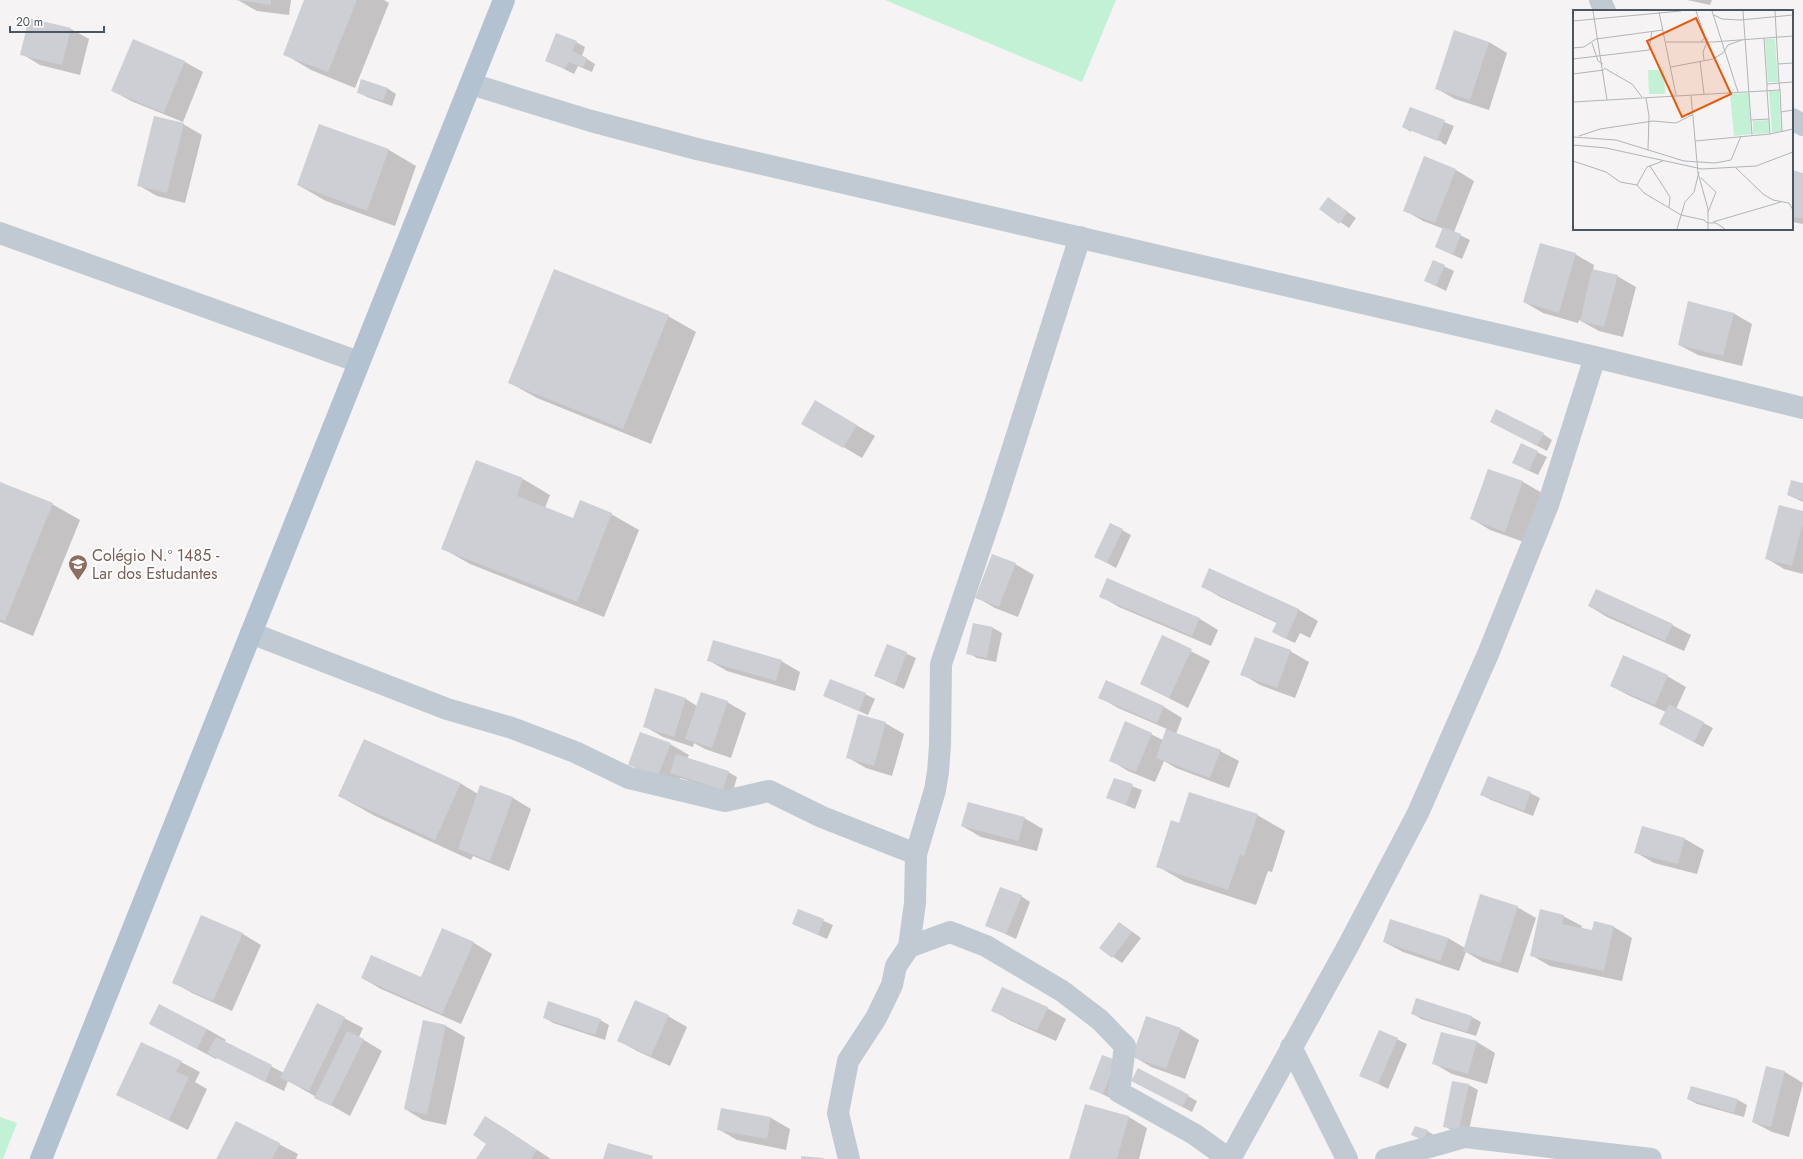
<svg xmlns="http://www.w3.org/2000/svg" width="1803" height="1159" viewBox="0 0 1803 1159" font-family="Jost,sans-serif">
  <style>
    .green { fill: #c3f1d5 }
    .shadow { fill: #0003 }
    .building { fill: #cdcfd5 }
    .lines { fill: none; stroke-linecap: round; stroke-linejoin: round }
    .minor { stroke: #c1cad2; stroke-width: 22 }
    .major { stroke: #b3c2d1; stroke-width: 22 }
    .labels { text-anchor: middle; stroke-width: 4; stroke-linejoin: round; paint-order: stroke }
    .education-label { font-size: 16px; fill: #785e54; stroke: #fff; text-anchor: start }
    .inset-road { fill: none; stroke: #b1b4b9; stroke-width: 1 }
    .view { fill: #e8590c; fill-opacity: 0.15; stroke: #e8590c; stroke-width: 2 }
    .inset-edge { fill: none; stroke: #4a5661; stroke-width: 2 }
  </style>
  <rect width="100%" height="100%" fill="#f5f3f3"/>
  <path class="green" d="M 885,0 L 1116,0 L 1082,82 Z
    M 0,1117 L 17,1123 L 3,1159 L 0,1159 Z"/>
  <path class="shadow" d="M 238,0 L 291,0 L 289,15 L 257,11 Z
    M 305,0 L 384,0 L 389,3 L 355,88 L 311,70 L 284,54 Z
    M 1687,0 L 1712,0 L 1710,5 Z
    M 71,29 L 89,39 L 80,75 L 40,65 L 22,54 Z
    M 576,42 L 585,47 L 582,56 L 595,64 L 592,72 L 578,66 L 574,74 L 546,60 Z
    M 1489,42 L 1507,53 L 1489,110 L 1455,99 L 1437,89 Z
    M 185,62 L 203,72 L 183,122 L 131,101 L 113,91 Z
    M 387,88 L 396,94 L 392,106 L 367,97 L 358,92 Z
    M 1410,108 L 1454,126 L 1446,145 L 1442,143 L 1442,142 L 1411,130 L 1411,132 L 1403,127 Z
    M 183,124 L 202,135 L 185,203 L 157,196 L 138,185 Z
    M 320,125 L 389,150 L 416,166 L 395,226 L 326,201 L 298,185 Z
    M 1456,170 L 1474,181 L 1454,232 L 1470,240 L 1462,259 L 1436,247 L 1444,229 L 1423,221 L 1404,210 Z
    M 1792,171 L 1803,174 L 1803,224 L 1792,222 Z
    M 1328,198 L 1356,218 L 1349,228 L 1321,209 Z
    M 1575,254 L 1594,265 L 1593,270 L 1617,276 L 1636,287 L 1623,337 L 1599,331 L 1579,320 L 1578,323 L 1543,313 L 1524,302 Z
    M 1433,261 L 1454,271 L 1446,291 L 1426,281 Z
    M 1733,313 L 1752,324 L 1742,366 L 1698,355 L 1679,345 Z
    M 668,316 L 696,332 L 651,444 L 537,398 L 510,383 Z
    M 834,412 L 875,436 L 862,458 L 803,423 Z
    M 1500,426 L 1543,434 L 1552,440 L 1547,451 Z
    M 1537,452 L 1547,457 L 1538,475 L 1523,468 Z
    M 1489,470 L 1523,482 L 1542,493 L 1524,542 L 1490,530 L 1472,519 Z
    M 523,479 L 550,495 L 545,508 L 574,520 L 611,514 L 639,530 L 604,617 L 470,564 L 442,548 Z
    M 0,483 L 52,504 L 80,520 L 33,636 L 0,622 Z
    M 1803,484 L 1803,502 L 1788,495 Z
    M 1803,512 L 1803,574 L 1784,569 L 1766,558 Z
    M 1122,530 L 1131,535 L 1116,568 L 1096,557 Z
    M 1015,564 L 1034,575 L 1018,617 L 995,608 L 976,597 Z
    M 1210,570 L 1299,610 L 1318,621 L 1310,638 L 1300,633 L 1295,643 L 1282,637 L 1273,632 L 1277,623 L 1220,597 L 1202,586 Z
    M 1108,580 L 1200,619 L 1218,630 L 1211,646 L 1119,607 L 1100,596 Z
    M 1589,606 L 1672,625 L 1691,635 L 1684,651 L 1607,617 Z
    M 993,628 L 1002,633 L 996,662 L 977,658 L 968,653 Z
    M 1163,637 L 1210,661 L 1188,708 L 1141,684 Z
    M 887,645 L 916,658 L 904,689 L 875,676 Z
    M 1290,651 L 1309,662 L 1295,698 L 1260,685 L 1242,674 Z
    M 708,660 L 781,661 L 800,672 L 795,691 L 727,671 Z
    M 1667,676 L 1686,687 L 1676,709 L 1713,728 L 1703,747 L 1660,724 L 1666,712 L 1630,696 L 1611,686 Z
    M 1106,681 L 1164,707 L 1182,718 L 1176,734 L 1220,751 L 1239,761 L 1229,788 L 1176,768 L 1164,761 L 1155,782 L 1128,771 L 1110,760 L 1126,722 L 1163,740 L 1167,729 L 1118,708 L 1099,697 Z
    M 656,690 L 686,699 L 697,706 L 727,702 L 746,713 L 731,758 L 705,749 L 694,743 L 693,747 L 663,737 L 644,726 Z
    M 865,694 L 875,699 L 868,715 L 824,696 Z
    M 885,723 L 904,734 L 892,776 L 866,768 L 847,757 Z
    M 670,744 L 689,755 L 687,759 L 728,772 L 737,777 L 732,795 L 680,778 L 677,786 L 648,775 L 629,764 Z
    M 1114,779 L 1142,790 L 1135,809 L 1108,798 Z
    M 460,783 L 478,794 L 513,798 L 531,809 L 509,871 L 473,856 L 471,860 L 375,816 L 339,796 Z
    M 1530,793 L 1540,798 L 1533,816 L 1491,800 L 1482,795 Z
    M 1257,815 L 1285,831 L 1272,872 L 1268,871 L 1256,905 L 1185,882 L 1157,866 L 1180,824 Z
    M 1024,818 L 1043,829 L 1037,851 L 981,837 L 962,826 Z
    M 1642,827 L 1685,839 L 1704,850 L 1697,874 L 1654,863 L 1635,852 Z
    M 1021,896 L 1030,902 L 1016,939 L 986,925 Z
    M 1517,907 L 1536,918 L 1518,973 L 1483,962 L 1466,952 L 1459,971 L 1403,952 L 1384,942 L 1448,938 L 1465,948 Z
    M 799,910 L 833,925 L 827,939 L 793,924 Z
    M 202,916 L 243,934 L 261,945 L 232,1011 L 192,993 L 173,982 Z
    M 1563,916 L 1582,926 L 1581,929 L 1593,931 L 1614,927 L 1632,938 L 1622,981 L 1550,966 L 1531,955 Z
    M 1120,923 L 1141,938 L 1122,963 L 1100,948 Z
    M 443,929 L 474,943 L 492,954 L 461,1024 L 381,989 L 362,978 L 421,978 Z
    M 1417,999 L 1472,1017 L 1481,1022 L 1476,1036 L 1421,1019 L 1412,1013 Z
    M 159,1005 L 207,1029 L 226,1040 L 224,1042 L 284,1073 L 344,1018 L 363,1028 L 359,1037 L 382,1051 L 350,1116 L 288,1081 L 284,1091 L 217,1058 L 216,1059 L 150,1024 Z
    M 1047,1008 L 1066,1019 L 1056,1041 L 1011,1021 L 993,1010 Z
    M 668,1016 L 687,1027 L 670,1066 L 637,1051 L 619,1041 Z
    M 544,1017 L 600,1020 L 609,1025 L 605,1040 L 553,1023 Z
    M 424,1021 L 446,1026 L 465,1037 L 446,1125 L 423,1120 L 405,1109 Z
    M 1181,1029 L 1199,1040 L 1185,1079 L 1151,1067 L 1133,1056 Z
    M 1380,1031 L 1407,1044 L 1388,1089 L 1361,1075 Z
    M 1477,1042 L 1495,1053 L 1487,1084 L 1452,1074 L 1433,1063 Z
    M 1116,1061 L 1112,1099 L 1090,1088 Z
    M 181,1062 L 200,1072 L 195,1082 L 207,1089 L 188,1130 L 117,1095 Z
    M 1767,1067 L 1785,1072 L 1803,1083 L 1789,1137 L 1772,1132 L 1753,1122 Z
    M 1469,1085 L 1478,1090 L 1468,1134 L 1453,1131 L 1444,1126 Z
    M 1142,1086 L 1188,1096 L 1197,1101 L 1192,1112 Z
    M 1691,1087 L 1738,1100 L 1747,1105 L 1744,1117 L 1697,1104 L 1688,1099 Z
    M 722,1109 L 771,1118 L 790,1129 L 786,1150 L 737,1140 L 718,1129 Z
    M 485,1117 L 504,1128 L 551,1159 L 477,1159 L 487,1144 Z
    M 1129,1117 L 1147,1128 L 1139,1159 L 1070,1159 Z
    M 236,1122 L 298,1154 L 296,1159 L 217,1159 Z
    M 1427,1131 L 1436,1136 L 1422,1140 L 1413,1135 Z"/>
  <path class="building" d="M 236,0 L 271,0 L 271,5 Z
    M 304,0 L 357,0 L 328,72 L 283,55 Z
    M 29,18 L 71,28 L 62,65 L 20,55 Z
    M 1454,30 L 1489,42 L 1470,100 L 1435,89 Z
    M 556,33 L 577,41 L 572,51 L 587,58 L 583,67 L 568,62 L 565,69 L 545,61 Z
    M 133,39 L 185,61 L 164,113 L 111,91 Z
    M 361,79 L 388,88 L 383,101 L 357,93 Z
    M 1410,107 L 1445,120 L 1437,141 L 1402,127 Z
    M 154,116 L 184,123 L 167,193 L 137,186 Z
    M 319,124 L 389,149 L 367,211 L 297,185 Z
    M 1424,156 L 1456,169 L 1435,223 L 1403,211 Z
    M 1792,170 L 1803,173 L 1803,219 L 1792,216 Z
    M 1328,197 L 1348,212 L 1339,224 L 1319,209 Z
    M 1443,227 L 1461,234 L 1453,255 L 1435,247 Z
    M 1540,243 L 1576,253 L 1559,313 L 1523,302 Z
    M 1433,260 L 1445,265 L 1436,286 L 1424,281 Z
    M 554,269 L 669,315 L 623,429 L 508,383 Z
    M 1592,269 L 1618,275 L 1604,327 L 1580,321 Z
    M 1688,301 L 1734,313 L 1723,356 L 1678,345 Z
    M 815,400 L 857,425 L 843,448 L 801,424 Z
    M 1496,409 L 1544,433 L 1537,446 L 1490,422 Z
    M 1521,443 L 1538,451 L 1529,471 L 1512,463 Z
    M 476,460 L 523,478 L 517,496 L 573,518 L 580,500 L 612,513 L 577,602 L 441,549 Z
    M 1488,469 L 1523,481 L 1505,532 L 1470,519 Z
    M 1791,480 L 1803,483 L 1803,500 L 1787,495 Z
    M 0,482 L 53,503 L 5,621 L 0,619 Z
    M 1779,505 L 1803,511 L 1803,523 L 1792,566 L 1765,559 Z
    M 1110,523 L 1123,529 L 1107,563 L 1094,557 Z
    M 992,554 L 1016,563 L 999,607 L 975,598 Z
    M 1209,568 L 1299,609 L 1286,639 L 1272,632 L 1277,622 L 1201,587 Z
    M 1107,578 L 1200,618 L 1192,636 L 1099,597 Z
    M 1596,589 L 1673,624 L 1665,641 L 1588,606 Z
    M 973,623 L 993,627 L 987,658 L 966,654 Z
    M 1162,635 L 1192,649 L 1169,698 L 1140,684 Z
    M 1255,637 L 1291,650 L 1277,688 L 1240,675 Z
    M 713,640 L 782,660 L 776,681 L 707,661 Z
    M 887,644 L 907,652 L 895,684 L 874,676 Z
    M 1623,655 L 1668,675 L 1655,705 L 1610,686 Z
    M 830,679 L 866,693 L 859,711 L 823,696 Z
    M 1106,680 L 1164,706 L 1157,723 L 1098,698 Z
    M 655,688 L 686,698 L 674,737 L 643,727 Z
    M 701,692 L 728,701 L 712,748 L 685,739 Z
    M 1669,704 L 1704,722 L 1694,742 L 1659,724 Z
    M 858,714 L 886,722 L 874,766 L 846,758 Z
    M 1125,721 L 1152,733 L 1136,772 L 1109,761 Z
    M 1166,729 L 1221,750 L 1210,778 L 1156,758 Z
    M 640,732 L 671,743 L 658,776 L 628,765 Z
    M 364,739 L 461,783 L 435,840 L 338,796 Z
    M 676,754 L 729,771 L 723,790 L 670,773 Z
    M 1488,776 L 1531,792 L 1524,811 L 1480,795 Z
    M 1114,778 L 1133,784 L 1126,805 L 1106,798 Z
    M 480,785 L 513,797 L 490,861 L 458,849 Z
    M 1189,792 L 1258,814 L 1244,856 L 1240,855 L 1228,890 L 1156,867 L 1171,820 L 1179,823 Z
    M 968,802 L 1025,817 L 1018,841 L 961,826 Z
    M 1642,826 L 1685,838 L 1678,864 L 1634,853 Z
    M 1000,887 L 1022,895 L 1006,934 L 985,926 Z
    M 1480,894 L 1518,906 L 1500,963 L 1463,951 Z
    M 798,909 L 824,919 L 818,935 L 792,924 Z
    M 1540,909 L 1564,915 L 1562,924 L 1592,930 L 1594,921 L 1614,926 L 1604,971 L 1530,956 Z
    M 201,915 L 243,933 L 213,1001 L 172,983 Z
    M 1390,919 L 1449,938 L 1440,961 L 1383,942 Z
    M 1119,922 L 1132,932 L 1112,958 L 1099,948 Z
    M 442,928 L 474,942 L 442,1014 L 361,978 L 371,955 L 421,977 Z
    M 1002,987 L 1048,1007 L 1037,1031 L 991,1011 Z
    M 1416,998 L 1472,1016 L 1467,1032 L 1411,1014 Z
    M 635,1000 L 669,1015 L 651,1056 L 617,1041 Z
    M 548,1001 L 601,1019 L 595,1035 L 543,1018 Z
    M 317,1003 L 345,1017 L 309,1091 L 280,1078 Z
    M 159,1004 L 207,1029 L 197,1049 L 149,1024 Z
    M 1146,1016 L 1181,1028 L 1166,1069 L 1132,1057 Z
    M 423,1020 L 446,1025 L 427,1115 L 404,1109 Z
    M 1379,1030 L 1398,1038 L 1378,1084 L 1359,1076 Z
    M 347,1031 L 364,1039 L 331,1106 L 314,1098 Z
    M 1441,1032 L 1477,1041 L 1468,1074 L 1432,1064 Z
    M 216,1037 L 272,1065 L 265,1082 L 207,1053 Z
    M 141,1042 L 182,1061 L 176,1072 L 189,1077 L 169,1120 L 116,1095 Z
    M 1102,1055 L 1116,1060 L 1103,1094 L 1089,1089 Z
    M 1766,1066 L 1785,1071 L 1771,1127 L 1752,1122 Z
    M 1138,1068 L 1189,1095 L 1182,1107 L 1131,1081 Z
    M 1452,1081 L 1469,1084 L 1459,1130 L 1443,1127 Z
    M 1691,1086 L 1738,1099 L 1734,1113 L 1687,1099 Z
    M 1085,1104 L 1129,1116 L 1117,1159 L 1069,1159 Z
    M 721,1108 L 771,1117 L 767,1139 L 717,1130 Z
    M 485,1116 L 537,1150 L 531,1159 L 476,1159 L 486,1144 L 473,1135 Z
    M 236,1121 L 280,1143 L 272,1159 L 216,1159 Z
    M 1415,1126 L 1428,1130 L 1424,1140 L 1411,1135 Z
    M 608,1143 L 653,1156 L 652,1159 L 603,1159 Z
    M 801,1156 L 824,1158 L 824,1159 L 801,1159 Z"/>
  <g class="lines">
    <path class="minor" d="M 1600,0 L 1605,11
      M 471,84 L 591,121 L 697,149 L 1595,357 L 1803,408
      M 1792,119 L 1803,125
      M 0,233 L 359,362
      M 251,633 L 447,709 L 512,728 L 575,752 L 629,778 L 725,801 L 769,791 L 822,817 L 916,854
      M 909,947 L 950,932 L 986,946 L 1062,991 L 1100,1020 L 1125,1046 L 1119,1092 L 1194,1134 L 1229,1159
      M 1291,1047 L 1347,1159
      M 849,1159 L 838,1113 L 848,1061 L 876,1018 L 892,985 L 896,966 L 909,947 L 915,903 L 916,854 L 935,790 L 938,772 L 940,745 L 941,664 L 996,501 L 1080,237
      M 1230,1159 L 1348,946 L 1418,813 L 1488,654 L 1548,505 L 1595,357
      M 1386,1159 L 1465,1137 L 1651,1159"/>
    <path class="major" d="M 41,1159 L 504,0"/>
  </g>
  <defs>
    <symbol id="school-pin" viewBox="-11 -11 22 30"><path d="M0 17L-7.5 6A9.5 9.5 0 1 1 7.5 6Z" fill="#8d6e63" stroke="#fff"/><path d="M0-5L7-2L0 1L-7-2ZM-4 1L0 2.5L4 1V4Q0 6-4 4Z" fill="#fff"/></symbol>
  </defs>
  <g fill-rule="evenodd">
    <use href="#school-pin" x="67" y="553" width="22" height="30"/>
  </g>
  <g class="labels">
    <g class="education-label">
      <text x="92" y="561">Colégio N.º 1485 -<tspan x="92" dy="18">Lar dos Estudantes</tspan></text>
    </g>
  </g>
  <g transform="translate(1573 10)">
    <rect width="220" height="220" fill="#f5f3f3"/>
    <path d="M 192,29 L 202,29 L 205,72 L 195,72 ZM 75,60 L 91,60 L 92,84 L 76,84 ZM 196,81 L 206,81 L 208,121 L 199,123 ZM 176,83 L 178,124 L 161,126 L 157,84 ZM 196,110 L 196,123 L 180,124 L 180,111 Z" fill="#c3f1d5"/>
    <path class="inset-road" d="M 20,1 L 34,90M 123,1 L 132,27 L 128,32M 139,1 L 165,82M 170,1 L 179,125M 202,1 L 206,73M 86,2 L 103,85M 141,5 L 149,9 L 167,10 L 220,5M 0,11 L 108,1M 191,28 L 194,74M 93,32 L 140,32 L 220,26M 19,33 L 25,51 L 30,54M 0,38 L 11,37 L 23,29 L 90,20M 0,49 L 76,40 L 79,21M 131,50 L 130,42 L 134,32M 127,51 L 131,84M 205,54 L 220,53M 98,57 L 140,49 L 150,43 L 155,35 L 169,30M 31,58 L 59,74 L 69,87M 0,64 L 31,60M 194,80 L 197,124M 194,80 L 194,74 L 220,72M 207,80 L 209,122M 118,85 L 125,163 L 135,199 L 135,219M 73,88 L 76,106 L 75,140M 0,92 L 207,80 L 206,73M 208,102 L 220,100M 178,110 L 196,109M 6,126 L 27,119 L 80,111 L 103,113 L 119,105M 0,127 L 43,130 L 111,151 L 142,153 L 158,150 L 168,126M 122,131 L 197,124 L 220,119M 0,135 L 33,138 L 129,159 L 183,156 L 220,142M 0,151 L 33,162 L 47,172 L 64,175 L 74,157 L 90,151M 77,156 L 97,187 L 96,198M 163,158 L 190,184 L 200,190 L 216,193 L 220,200M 128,168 L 143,182 L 135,202M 64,175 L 71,183 L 108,205 L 131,210 L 134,213 L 143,213 L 152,219M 140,212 L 208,192M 104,219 L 112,192 L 121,182 L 126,162"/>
    <path class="view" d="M 123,8 L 158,84 L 109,107 L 74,31 Z"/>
    <rect width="220" height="220" class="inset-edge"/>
  </g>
  <path d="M10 26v6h94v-6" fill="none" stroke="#4a5661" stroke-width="2"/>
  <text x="16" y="26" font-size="12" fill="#4a5661" stroke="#ffffff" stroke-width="3" paint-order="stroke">20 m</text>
</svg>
